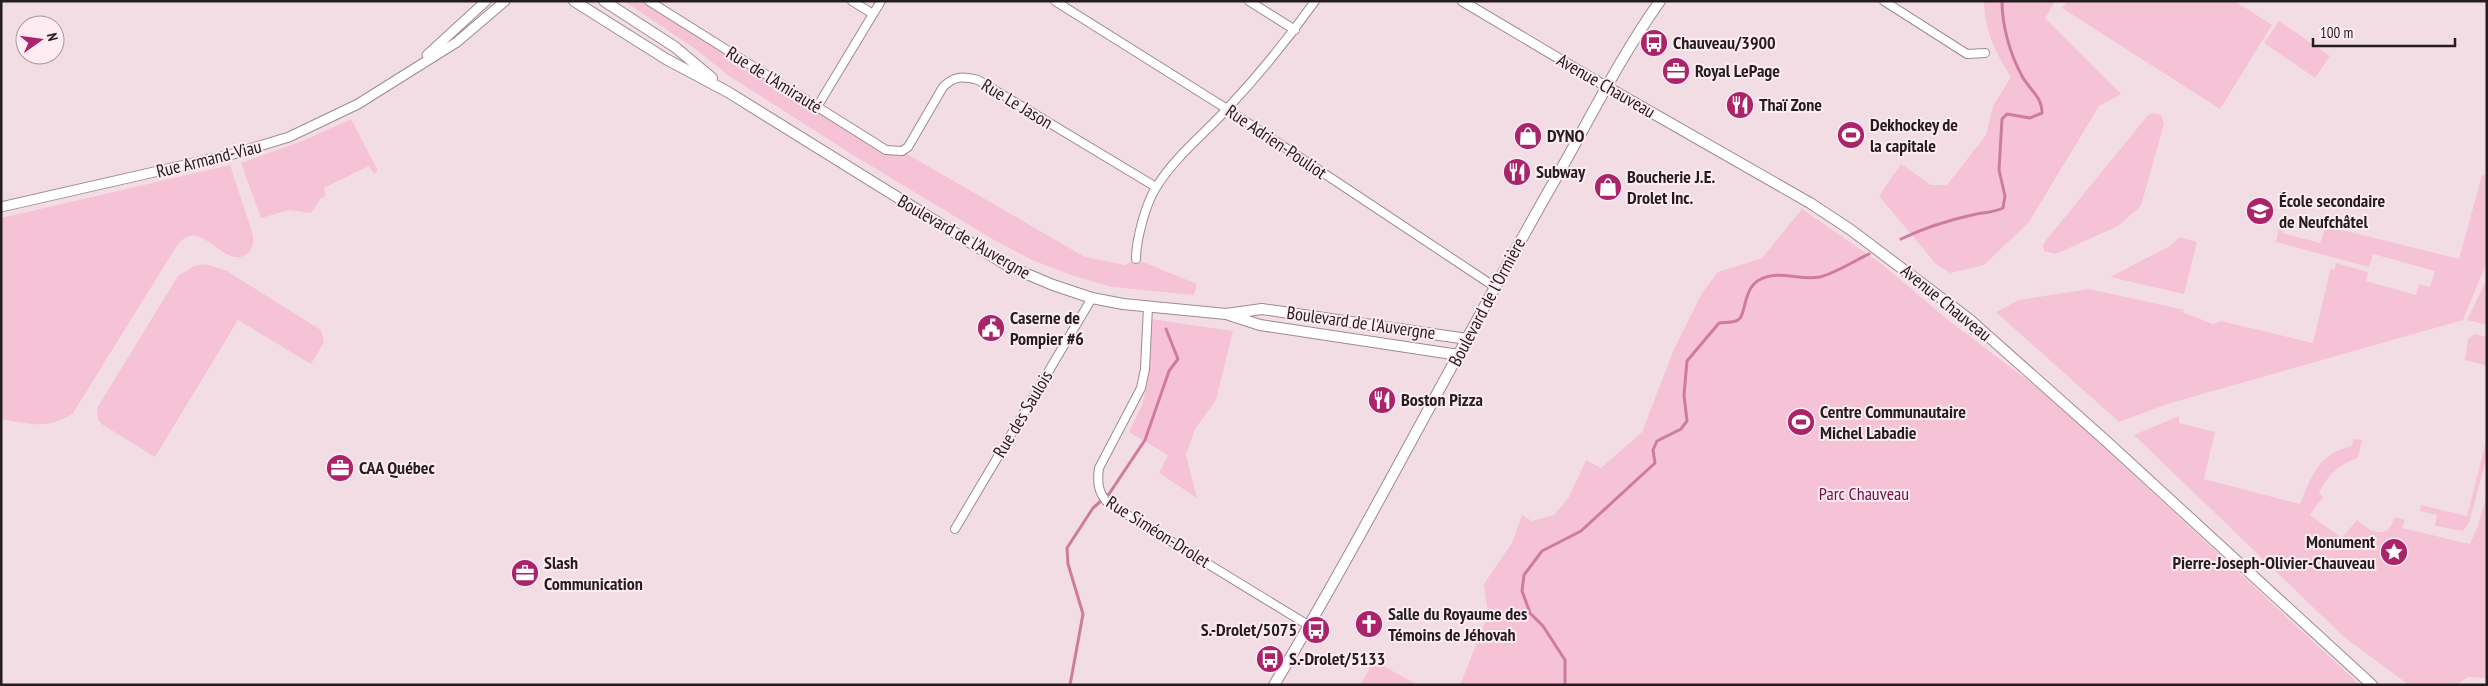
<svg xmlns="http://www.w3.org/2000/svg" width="2488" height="686" viewBox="0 0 2488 686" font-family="'PT Sans Narrow',sans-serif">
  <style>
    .green { fill: #f6c3d6 }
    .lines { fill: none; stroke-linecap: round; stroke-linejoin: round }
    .stream { stroke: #ce7c9d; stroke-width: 3 }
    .minor-casing { stroke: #9e8a91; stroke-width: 10 }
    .tertiary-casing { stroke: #9e8a91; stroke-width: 11 }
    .secondary-casing { stroke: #9e8a91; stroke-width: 12 }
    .minor { stroke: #fff; stroke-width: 8 }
    .tertiary { stroke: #fff; stroke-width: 9 }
    .secondary { stroke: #fff; stroke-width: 10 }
    .labels { text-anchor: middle; stroke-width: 4; stroke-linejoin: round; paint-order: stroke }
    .poi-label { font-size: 18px; font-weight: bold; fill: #241c1f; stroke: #feecf2; text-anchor: start }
    .street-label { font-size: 18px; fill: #241c1f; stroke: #feecf2 }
    .park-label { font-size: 18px; fill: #720e43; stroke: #feecf2 }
  </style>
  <rect width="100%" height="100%" fill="#f3dde5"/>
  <path class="green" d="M 624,1 L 649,1 L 886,150 L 902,151 L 1085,257 L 1125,265 L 1136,259 L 1197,284 L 1194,295 L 1112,287 L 1074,276 L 1032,260 L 994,240 L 853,155 L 729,76 L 694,48 Z
    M 1984,1 L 2055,1 L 2045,18 L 2121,94 L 2099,106 L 2029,222 L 1984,265 L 1950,273 L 1936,264 L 1879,196 L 1901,164 L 1931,185 L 1947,185 L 1986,135 L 1993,106 L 2011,77 C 1995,52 1985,31 1984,1 Z
    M 2067,1 L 2235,1 L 2272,25 L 2220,109 L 2062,8 Z
    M 2279,21 L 2330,56 L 2315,78 L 2264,43 Z
    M 2152,113 L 2161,115 L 2164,124 L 2141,206 L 2118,226 L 2056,254 L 2044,251 L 2043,245 L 2047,239 L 2148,115 Z
    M 351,119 L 377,169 L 377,172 L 374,174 L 369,166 L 324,188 L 326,196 L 321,198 L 311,213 L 289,210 L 261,218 L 241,163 L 305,140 Z
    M 230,165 L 253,235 C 254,242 253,248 248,253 C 231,268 212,238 195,236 C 188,235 183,239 178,244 L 73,413 C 50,430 28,424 1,419 L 1,218 Z
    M 2482,175 L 2487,176 L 2487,262 L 2463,320 L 2167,404 L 2119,422 L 1996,312 L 2019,300 L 2089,289 L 2185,310 L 2182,312 L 2213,324 L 2221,321 L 2313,343 L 2331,267 L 2334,271 L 2336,263 L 2368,272 L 2366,281 L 2416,295 L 2419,284 L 2430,287 L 2435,271 L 2373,254 L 2369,267 L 2276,242 L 2281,217 L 2285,218 L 2282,233 L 2320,243 L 2326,226 L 2459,259 Z
    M 1802,209 L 1883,265 L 1948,320 L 2046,394 L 2360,685 L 1460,685 L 1488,615 L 1484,584 L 1512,543 L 1522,515 L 1532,521 L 1554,515 L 1569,497 L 1586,460 L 1601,468 L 1642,432 L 1674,349 L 1702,293 L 1718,272 L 1762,258 Z
    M 2179,237 L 2197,242 L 2184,294 L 2110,277 L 2170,246 Z
    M 205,264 L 227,271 L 321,330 L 324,342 L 311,364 L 238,320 L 155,457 L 103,425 L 98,420 L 97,408 L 178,276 L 194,266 Z
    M 2486,281 L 2487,281 L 2487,325 L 2467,320 Z
    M 1151,319 L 1233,331 L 1216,400 L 1195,429 L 1186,455 L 1197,498 L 1159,473 L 1168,455 L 1129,432 L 1142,405 L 1147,385 Z
    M 2474,334 L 2487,337 L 2487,366 L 2465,360 L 2468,339 Z
    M 2179,416 L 2179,423 L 2215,432 L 2204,479 L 2300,504 C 2312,475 2318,454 2352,446 L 2353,439 L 2362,440 L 2358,458 C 2338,465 2328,475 2319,493 L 2323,497 L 2310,515 L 2342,538 L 2357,520 C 2369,531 2389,542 2394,517 L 2405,520 L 2402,528 L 2470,544 L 2478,526 L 2487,494 L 2487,678 L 2468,677 L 2456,685 L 2409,685 L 2344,637 L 2134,435 Z
    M 2487,437 L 2487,456 L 2469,523 L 2463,531 L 2435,526 L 2437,515 L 2420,511 L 2421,505 L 2467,516 Z
    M 1374,661 L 1418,685 L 1360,685 Z"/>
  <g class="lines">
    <path class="stream" d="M 1901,239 C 1926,227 1945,221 1972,215 C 1983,212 1993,213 2003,208 L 2005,196 L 1999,170 L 2002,119 L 2007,114 L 2030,118 L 2042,113 C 2043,98 2029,89 2022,76 C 2010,54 2002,26 2002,1
      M 1070,685 L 1083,614 L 1068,564 L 1067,548 L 1093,508 L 1109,494 L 1145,440 L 1169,371 L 1178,359 L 1166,329
      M 1565,685 L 1565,660 L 1543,626 L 1530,613 L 1522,591 L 1524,575 L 1542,551 L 1581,531 L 1655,463 L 1653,450 L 1657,441 L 1681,429 L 1687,421 L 1684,395 L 1687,361 L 1719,323 C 1725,322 1734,323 1738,320 C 1746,316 1743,289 1759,280 C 1779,269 1799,281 1820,277 C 1836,273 1854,261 1869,254"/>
    <defs>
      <path id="minor" d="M 649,1 L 886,150 L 902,151 L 908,147 L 943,87 C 954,76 962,76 978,80 L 1156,187
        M 852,1 L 873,14
        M 1055,1 L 1227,109 L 1495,287
        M 1249,1 L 1295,30
        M 1884,1 L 1967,54 L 1985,53
        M 817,107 L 881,1
        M 1136,259 C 1136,240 1146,202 1157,186 C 1175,157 1203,135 1226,110 C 1258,76 1288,39 1315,1
        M 1148,307 L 1145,369 L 1141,388 L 1099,468 C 1097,482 1098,493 1108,503 L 1308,625
        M 955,529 L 1092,298"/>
      <path id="tertiary" d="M 1462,1 L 1607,87
        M 427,55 L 486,1
        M 1,207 L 233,154 L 289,137 L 358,104 L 457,42 L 505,1"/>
      <path id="secondary" d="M 574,1 L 666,59 L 728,92 L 1008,266 L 1053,285 L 1092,298 L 1123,304 L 1226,314 L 1262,309 L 1467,339
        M 604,1 L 675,47 L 712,78
        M 1607,87 L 1810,203 L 1851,230 L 1969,319 L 2105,440 L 2372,685
        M 1229,315 L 1260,325 L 1459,355
        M 1274,685 C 1373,519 1460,346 1556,178 C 1590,119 1620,57 1660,1"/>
    </defs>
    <use href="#minor" class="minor-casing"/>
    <use href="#tertiary" class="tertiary-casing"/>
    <use href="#secondary" class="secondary-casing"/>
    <use href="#minor" class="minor"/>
    <use href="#tertiary" class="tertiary"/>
    <use href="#secondary" class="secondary"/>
  </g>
  <defs>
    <symbol id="bus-disc" viewBox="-11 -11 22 22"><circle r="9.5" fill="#ab2369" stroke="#feecf2"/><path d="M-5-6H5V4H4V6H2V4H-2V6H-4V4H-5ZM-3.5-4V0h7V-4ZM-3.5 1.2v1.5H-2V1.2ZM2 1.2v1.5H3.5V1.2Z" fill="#fff"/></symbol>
    <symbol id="office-disc" viewBox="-11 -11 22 22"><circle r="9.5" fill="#ab2369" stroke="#feecf2"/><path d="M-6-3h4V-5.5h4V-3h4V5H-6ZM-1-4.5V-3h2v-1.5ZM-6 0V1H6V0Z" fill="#fff"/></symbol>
    <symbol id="restaurant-disc" viewBox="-11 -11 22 22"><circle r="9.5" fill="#ab2369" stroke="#feecf2"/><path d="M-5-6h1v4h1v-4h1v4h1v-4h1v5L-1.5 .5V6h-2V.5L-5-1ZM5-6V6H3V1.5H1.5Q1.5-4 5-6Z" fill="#fff"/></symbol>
    <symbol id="stadium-disc" viewBox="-11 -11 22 22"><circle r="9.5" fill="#ab2369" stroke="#feecf2"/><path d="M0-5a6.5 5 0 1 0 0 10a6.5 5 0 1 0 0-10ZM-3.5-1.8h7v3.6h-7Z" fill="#fff"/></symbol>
    <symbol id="shop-disc" viewBox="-11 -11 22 22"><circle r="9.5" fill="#ab2369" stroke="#feecf2"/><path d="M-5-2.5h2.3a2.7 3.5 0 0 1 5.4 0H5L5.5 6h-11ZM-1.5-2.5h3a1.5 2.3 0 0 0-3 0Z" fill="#fff"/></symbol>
    <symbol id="school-disc" viewBox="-11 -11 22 22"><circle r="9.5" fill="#ab2369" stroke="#feecf2"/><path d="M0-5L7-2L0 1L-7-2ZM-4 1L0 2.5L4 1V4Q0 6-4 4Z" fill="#fff"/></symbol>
    <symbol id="civic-disc" viewBox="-11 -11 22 22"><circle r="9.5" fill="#ab2369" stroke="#feecf2"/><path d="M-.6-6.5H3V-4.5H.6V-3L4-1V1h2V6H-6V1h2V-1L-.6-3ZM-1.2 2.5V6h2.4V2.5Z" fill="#fff"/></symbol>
    <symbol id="sight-disc" viewBox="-11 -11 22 22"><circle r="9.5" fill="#ab2369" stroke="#feecf2"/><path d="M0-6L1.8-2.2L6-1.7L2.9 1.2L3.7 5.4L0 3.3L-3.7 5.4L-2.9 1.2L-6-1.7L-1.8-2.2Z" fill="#fff"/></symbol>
    <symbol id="church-disc" viewBox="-11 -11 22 22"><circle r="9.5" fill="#ab2369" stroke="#feecf2"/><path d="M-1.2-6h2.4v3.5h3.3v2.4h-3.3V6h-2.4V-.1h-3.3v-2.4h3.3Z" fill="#fff"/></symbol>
  </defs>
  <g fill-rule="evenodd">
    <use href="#bus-disc" x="1638" y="27" width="32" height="32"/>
    <use href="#office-disc" x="1660" y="55" width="32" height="32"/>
    <use href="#restaurant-disc" x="1724" y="89" width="32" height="32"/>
    <use href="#stadium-disc" x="1835" y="119" width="32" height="32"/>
    <use href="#shop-disc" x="1512" y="120" width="32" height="32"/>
    <use href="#restaurant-disc" x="1501" y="156" width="32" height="32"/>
    <use href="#shop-disc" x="1592" y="171" width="32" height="32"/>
    <use href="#school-disc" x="2244" y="195" width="32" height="32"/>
    <use href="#civic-disc" x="975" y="312" width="32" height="32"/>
    <use href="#restaurant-disc" x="1366" y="384" width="32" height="32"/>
    <use href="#stadium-disc" x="1785" y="406" width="32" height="32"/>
    <use href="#office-disc" x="324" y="452" width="32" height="32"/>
    <use href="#sight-disc" x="2378" y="536" width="32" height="32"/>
    <use href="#office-disc" x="509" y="557" width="32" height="32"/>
    <use href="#church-disc" x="1353" y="608" width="32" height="32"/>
    <use href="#bus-disc" x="1300" y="614" width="32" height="32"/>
    <use href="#bus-disc" x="1254" y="643" width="32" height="32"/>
  </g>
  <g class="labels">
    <g class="poi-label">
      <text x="1673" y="49">Chauveau/3900</text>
      <text x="1695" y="77">Royal LePage</text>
      <text x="1759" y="111">Thaï Zone</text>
      <text x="1870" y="131">Dekhockey de<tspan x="1870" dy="21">la capitale</tspan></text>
      <text x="1547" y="142">DYNO</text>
      <text x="1536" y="178">Subway</text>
      <text x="1627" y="183">Boucherie J.E.<tspan x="1627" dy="21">Drolet Inc.</tspan></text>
      <text x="2279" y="207">École secondaire<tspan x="2279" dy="21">de Neufchâtel</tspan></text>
      <text x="1010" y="324">Caserne de<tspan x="1010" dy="21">Pompier #6</tspan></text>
      <text x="1401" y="406">Boston Pizza</text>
      <text x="1820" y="418">Centre Communautaire<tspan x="1820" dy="21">Michel Labadie</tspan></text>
      <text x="359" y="474">CAA Québec</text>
      <text x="2375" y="548" text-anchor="end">Monument<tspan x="2375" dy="21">Pierre-Joseph-Olivier-Chauveau</tspan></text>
      <text x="544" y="569">Slash<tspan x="544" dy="21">Communication</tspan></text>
      <text x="1388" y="620">Salle du Royaume des<tspan x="1388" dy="21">Témoins de Jéhovah</tspan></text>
      <text x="1297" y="636" text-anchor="end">S.-Drolet/5075</text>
      <text x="1289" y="665">S.-Drolet/5133</text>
    </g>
    <g class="street-label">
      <text transform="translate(774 80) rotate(32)" y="6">Rue de l'Amirauté</text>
      <text transform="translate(1606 86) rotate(30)" y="6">Avenue Chauveau</text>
      <text transform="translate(1017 104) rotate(31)" y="6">Rue Le Jason</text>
      <text transform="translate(1276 142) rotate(34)" y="6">Rue Adrien-Pouliot</text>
      <text transform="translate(209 159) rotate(-14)" y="6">Rue Armand-Viau</text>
      <text transform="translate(964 237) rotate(30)" y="6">Boulevard de l'Auvergne</text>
      <text transform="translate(1487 302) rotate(-62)" y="6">Boulevard de l'Ormière</text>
      <text transform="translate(1946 303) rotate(39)" y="6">Avenue Chauveau</text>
      <text transform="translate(1361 323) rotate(8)" y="6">Boulevard de l'Auvergne</text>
      <text transform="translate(1023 414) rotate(-59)" y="6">Rue des Saulois</text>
      <text transform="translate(1158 532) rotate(32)" y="6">Rue Siméon-Drolet</text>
    </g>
    <g class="park-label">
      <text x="1864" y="500">Parc Chauveau</text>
    </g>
  </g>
  <rect width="2488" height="686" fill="none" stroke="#241c1f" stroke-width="5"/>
  <g transform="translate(40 40) rotate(76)"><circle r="24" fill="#feecf2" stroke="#a7999e"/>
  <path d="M0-4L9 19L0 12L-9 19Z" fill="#ab2369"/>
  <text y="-8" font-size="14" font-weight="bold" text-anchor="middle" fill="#241c1f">N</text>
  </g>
  <path d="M2313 38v8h142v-8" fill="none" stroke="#241c1f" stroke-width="2.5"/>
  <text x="2320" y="38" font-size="15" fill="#241c1f" stroke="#feecf2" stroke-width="4" paint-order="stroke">100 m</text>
</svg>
